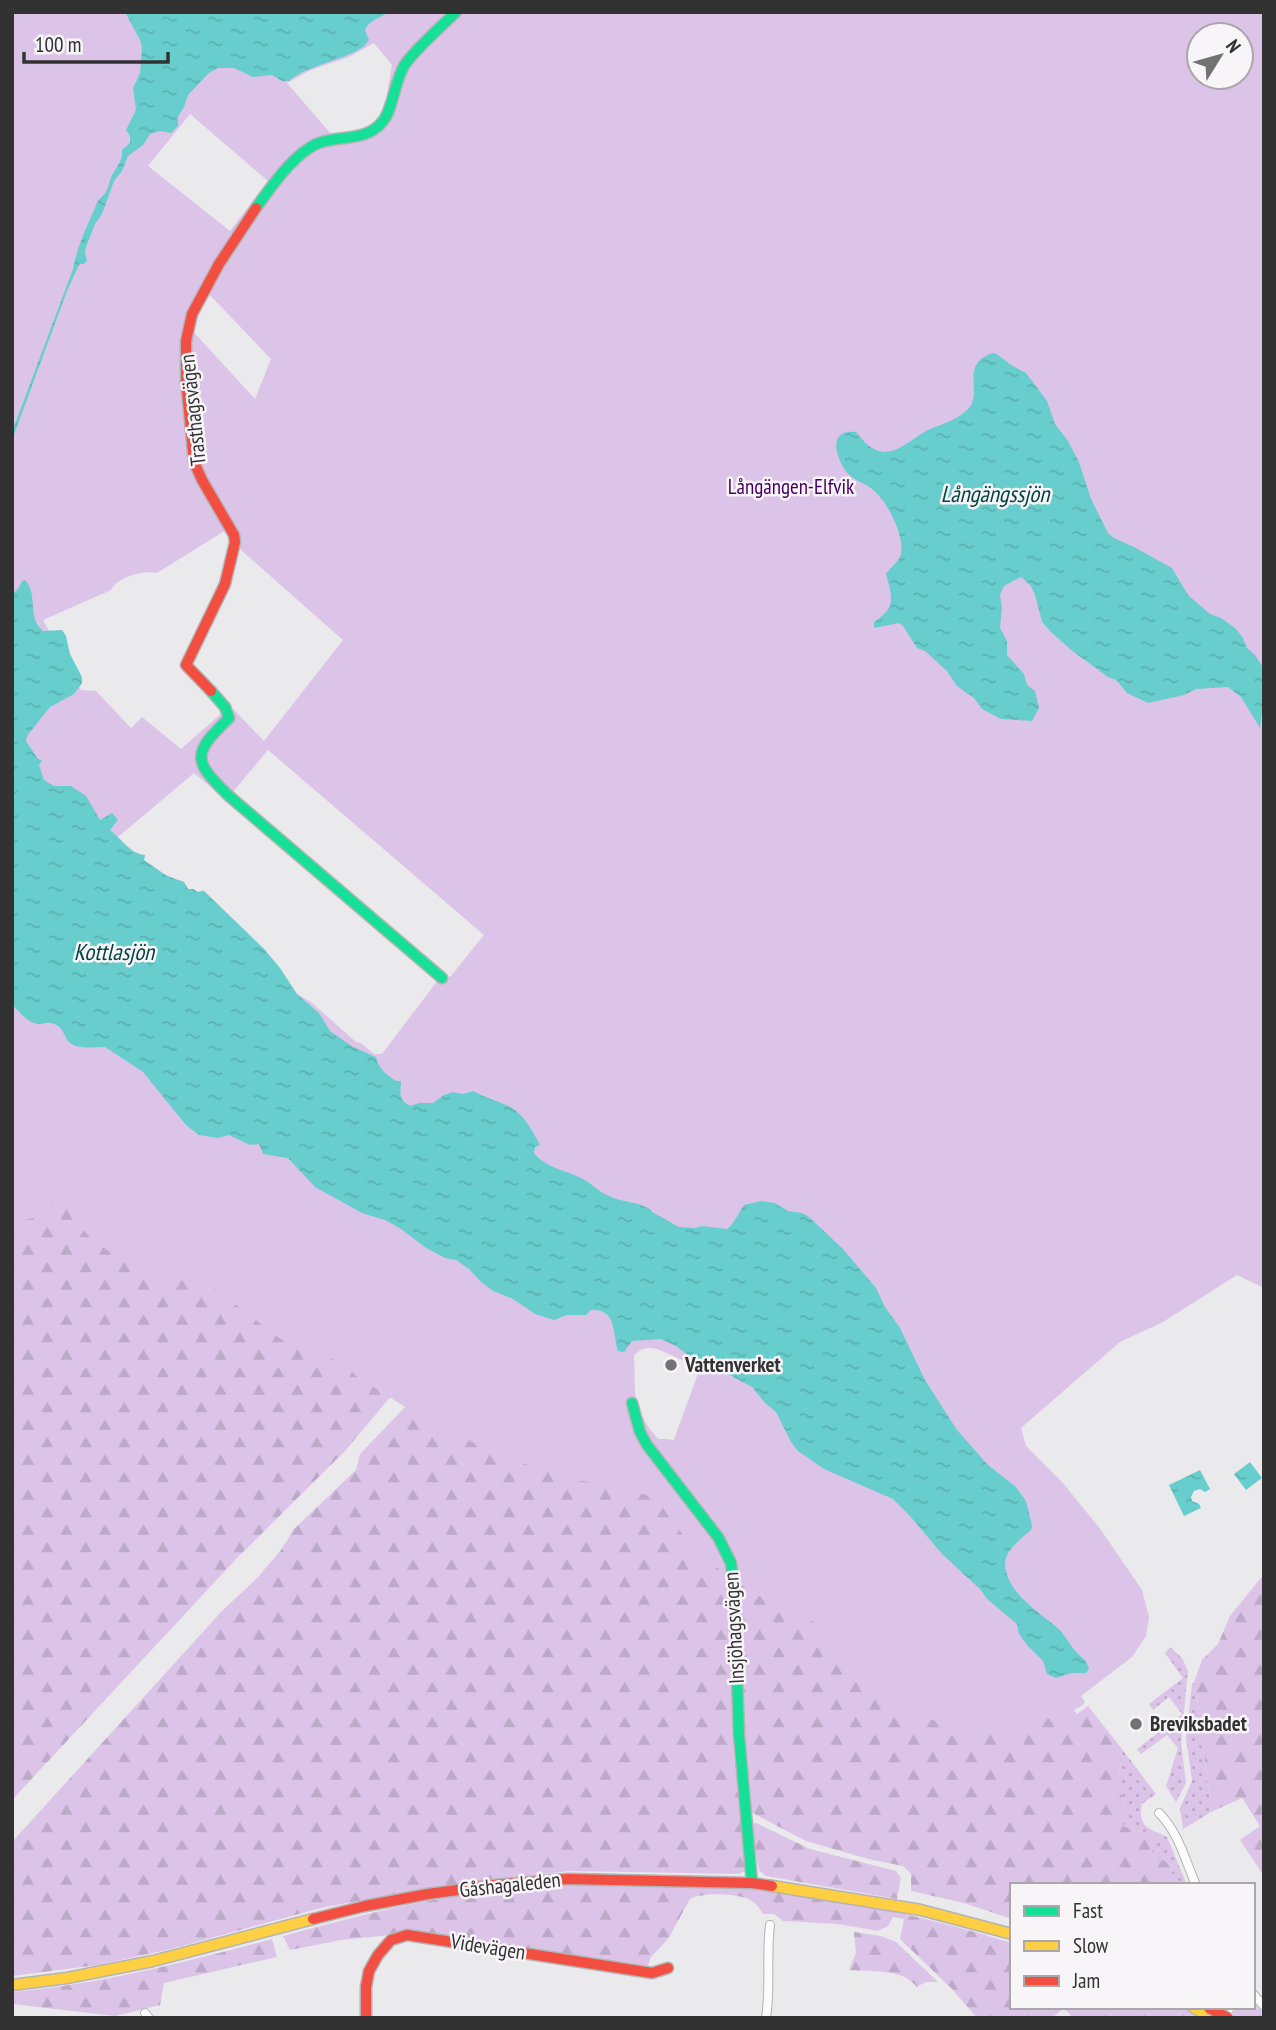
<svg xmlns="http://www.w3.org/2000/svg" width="1276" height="2030" viewBox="0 0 1276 2030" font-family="'PT Sans Narrow',sans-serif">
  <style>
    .grass { fill: url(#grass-dots) }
    .forest { fill: url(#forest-firs) }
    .green { fill: #dcc4e9; fill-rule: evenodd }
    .water { fill: url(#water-ripples) }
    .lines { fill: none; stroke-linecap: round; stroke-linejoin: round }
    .street-casing { stroke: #b4b3b5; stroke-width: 10 }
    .fast-casing { stroke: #b4b3b5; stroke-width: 13 }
    .slow-casing { stroke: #b4b3b5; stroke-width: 13 }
    .jam-casing { stroke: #b4b3b5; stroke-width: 13 }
    .street { stroke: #fcfcfc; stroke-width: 8 }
    .fast { stroke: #16e098; stroke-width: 10 }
    .slow { stroke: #ffcf43; stroke-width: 10 }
    .jam { stroke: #f24e42; stroke-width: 10 }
    .jam-bridge-casing { stroke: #b4b3b5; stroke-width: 13; stroke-linecap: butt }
    .jam-bridge { stroke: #f24e42; stroke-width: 10 }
    .poi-dot { fill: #727273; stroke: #f8f5f9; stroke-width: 2.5 }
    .labels { text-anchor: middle; stroke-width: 5; stroke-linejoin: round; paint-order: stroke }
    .street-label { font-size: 21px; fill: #323233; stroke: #f8f5f9 }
    .park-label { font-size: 21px; fill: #44005d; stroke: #f8f5f9 }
    .poi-label { font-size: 21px; font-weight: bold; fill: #323233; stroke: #f8f5f9; text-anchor: start }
    .water-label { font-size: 23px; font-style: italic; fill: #024443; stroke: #f8f5f9 }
  </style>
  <defs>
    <pattern id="grass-dots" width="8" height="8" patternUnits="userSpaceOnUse" patternTransform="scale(1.75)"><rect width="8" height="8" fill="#dcc4e9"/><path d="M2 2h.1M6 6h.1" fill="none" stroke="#bda9c8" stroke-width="1.8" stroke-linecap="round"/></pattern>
    <pattern id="forest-firs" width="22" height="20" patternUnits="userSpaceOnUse" patternTransform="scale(1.75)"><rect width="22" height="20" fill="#dcc4e9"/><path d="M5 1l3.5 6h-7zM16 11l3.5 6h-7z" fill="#bda9c8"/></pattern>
    <pattern id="water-ripples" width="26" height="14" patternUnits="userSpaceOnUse" patternTransform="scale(1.75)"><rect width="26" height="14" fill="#67cecd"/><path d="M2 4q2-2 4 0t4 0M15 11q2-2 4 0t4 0" fill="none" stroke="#5ab1b0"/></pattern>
  </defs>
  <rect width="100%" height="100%" fill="#eae9eb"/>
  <path class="grass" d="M 1170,1647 L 1182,1658 L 1188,1671 L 1181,1742 L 1186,1783 L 1176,1802 L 1166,1786 L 1178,1748 L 1167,1735 L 1141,1754 L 1137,1749 L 1182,1714 L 1169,1697 L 1153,1710 L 1149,1704 L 1183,1678 L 1165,1653 Z
    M 1194,1682 L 1200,1717 L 1211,1812 L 1183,1829 L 1180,1808 L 1192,1781 L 1186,1738 L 1192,1685 Z
    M 1122,1749 L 1156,1794 L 1142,1804 C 1137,1828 1150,1828 1167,1837 L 1187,1885 L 1168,1885 L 1174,1866 L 1153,1855 L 1150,1845 L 1157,1838 L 1123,1826 L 1125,1805 L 1119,1787 L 1119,1776 Z"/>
  <path class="forest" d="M 12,1004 L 429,1351 L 345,1451 L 237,1558 L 12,1800 Z
    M 647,1339 L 682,1360 C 665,1353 650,1340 634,1355 L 635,1396 L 622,1397 L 727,1570 L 734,1758 L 748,1863 L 747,1870 L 739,1874 L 570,1871 L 432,1887 L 321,1908 L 171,1949 L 98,1965 L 12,1976 L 12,1842 L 222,1611 L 258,1577 L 281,1550 L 294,1529 L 356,1470 L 360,1454 L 455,1355 Z
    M 702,1363 L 1068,1702 L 1077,1714 L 1088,1706 L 1122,1749 L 1119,1776 L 1119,1787 L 1125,1805 L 1123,1826 L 1157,1838 L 1159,1843 L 1150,1845 L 1153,1855 L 1174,1866 L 1168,1885 L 1012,1885 L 1012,1919 L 964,1903 L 911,1891 L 911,1874 L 903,1866 L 868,1859 L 806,1841 L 747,1810 L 737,1587 L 648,1435 L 635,1402 L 646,1425 L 658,1439 L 674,1440 Z
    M 1264,1574 L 1264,1876 L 1240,1840 L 1260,1826 L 1242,1798 L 1211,1812 L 1200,1717 L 1194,1682 L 1202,1660 L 1218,1644 L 1230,1616 Z
    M 756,1823 L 810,1849 L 896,1871 L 901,1878 L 897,1899 L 766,1876 L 759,1870 L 750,1825 Z
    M 662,1884 C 687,1885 713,1885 738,1887 C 831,1896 922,1915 1012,1943 L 1012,2007 L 1183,2007 L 1203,2018 L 1073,2018 L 1064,2008 L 1052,2018 L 977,2018 L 952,1989 L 900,1939 L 904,1919 L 893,1917 L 888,1926 L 878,1931 L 838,1924 L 783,1921 L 774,1914 L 763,1914 C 760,1909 757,1904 752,1901 C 740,1893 702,1892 690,1899 L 668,1939 L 651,1957 L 648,1966 L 408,1930 L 381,1936 L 341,1940 L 290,1950 L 283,1936 C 350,1918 417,1900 486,1892 C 545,1885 604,1885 662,1884 Z
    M 854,1932 L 881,1936 L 896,1942 L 938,1982 L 925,1982 L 917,1987 C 902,1968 872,1972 849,1970 L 856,1953 Z
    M 272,1939 L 277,1957 L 164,1983 L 160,2005 L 115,2016 L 12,2004 L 12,1992 C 101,1984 186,1962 272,1939 Z
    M 1253,2004 L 1264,2012 L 1264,2018 L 1236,2018 L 1231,2015 L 1238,2007 L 1253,2007 Z"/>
  <path class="green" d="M 12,12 L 1264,12 L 1264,1288 L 1237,1275 L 1163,1322 L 1120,1342 L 1021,1428 L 1026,1446 L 1063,1483 L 1101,1530 L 1142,1590 L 1149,1617 L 1146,1636 L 1132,1657 L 1081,1696 L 1085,1702 L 1080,1707 L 1063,1715 L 1003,1730 L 954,1729 L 896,1704 L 851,1664 L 813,1621 L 755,1594 L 697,1554 L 657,1500 L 639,1492 L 578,1480 L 559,1468 L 547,1464 L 533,1466 L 492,1455 L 466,1438 L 434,1425 L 356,1376 L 347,1366 L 322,1354 L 305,1351 L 279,1338 L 214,1288 L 195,1279 L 166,1277 L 123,1261 L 91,1239 L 57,1197 L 36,1217 L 12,1224 ZM 1199,35 L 1241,35 L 1241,77 L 1199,77 ZM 374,43 L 392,65 L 383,118 L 368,131 L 333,136 L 287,83 L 311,70 L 349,57 ZM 190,114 L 268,181 L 230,231 L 148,166 ZM 206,291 L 271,359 L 255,399 L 189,327 ZM 226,530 L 233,541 L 242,551 L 343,640 L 264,741 L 230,706 L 181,749 L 142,717 L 131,728 L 96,691 L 81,690 L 43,620 L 111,590 C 118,577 142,570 157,573 ZM 268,750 L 484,935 L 451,976 L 438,980 L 382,1054 L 374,1054 L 361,1043 L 356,1042 L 311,1002 L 297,994 L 280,968 L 264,949 L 203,890 L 198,892 L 193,889 L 188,889 L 184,882 C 169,879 156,869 144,860 L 145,855 L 135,853 L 118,837 L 194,773 L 226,800 ZM 653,1347 L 682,1360 L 702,1363 L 674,1440 L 658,1439 C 631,1407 635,1394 634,1355 L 641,1349 Z"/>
  <path class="water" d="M 125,12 L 388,12 C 380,19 370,19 365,30 L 369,40 C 360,58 309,63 289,81 L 282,81 L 272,75 L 253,77 L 234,68 L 218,68 L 209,73 L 188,95 L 184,107 L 178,117 L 178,126 L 171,133 L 160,131 L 150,134 L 143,145 L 128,156 L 122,171 L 114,181 L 102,214 L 95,224 L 86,247 L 85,253 L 87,261 L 84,264 L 80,264 L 78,267 L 67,291 L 12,440 L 12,432 L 73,269 C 77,247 88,224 97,203 C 99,198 105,195 107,190 C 109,185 110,180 112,175 C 117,166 123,161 122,150 L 130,143 L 130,136 L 126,130 L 136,110 L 133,88 L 140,73 L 142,48 L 140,40 Z
    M 993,353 L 997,354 L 1011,365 L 1026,373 L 1047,401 L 1055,424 L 1068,441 L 1079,462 L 1091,499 L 1108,533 L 1114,538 L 1134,547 L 1172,568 L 1188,595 L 1210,614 L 1221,618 L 1236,629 L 1243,638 L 1247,648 L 1255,655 L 1264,669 L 1264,695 L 1260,728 L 1241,697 L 1228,687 L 1196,689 L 1184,695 L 1148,703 L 1127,693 L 1116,680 L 1108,677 L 1071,650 L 1051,632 L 1042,622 L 1035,595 L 1031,586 L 1021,577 L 1004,586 L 1000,595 L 1002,608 L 1000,628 L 1007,641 L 1007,655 L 1024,674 L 1027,685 L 1035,691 L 1039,708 L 1032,721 L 1001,719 L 982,709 L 974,698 L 957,686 L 947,671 L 925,651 L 917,648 L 903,626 L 899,623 L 874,628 L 874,622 C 897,608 892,596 886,574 C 890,568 897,563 900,557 C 907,539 887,500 872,489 C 863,482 852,480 845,470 C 835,455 828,429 856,432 C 861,438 868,447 876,450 C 896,458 914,436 930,429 C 943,424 959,419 969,408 C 983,391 959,364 993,353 Z
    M 25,580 C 39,595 26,616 43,631 L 62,630 L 66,636 L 70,654 L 82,677 L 82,683 L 74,694 L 50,707 L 27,736 L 26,741 L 38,759 L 42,760 L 39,765 L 44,780 L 54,786 L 71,786 L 86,796 L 100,820 L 112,813 L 118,820 L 110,830 C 121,839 130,854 145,855 L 144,860 L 167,876 L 184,882 L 188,889 L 193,889 L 198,892 L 204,891 L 264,949 L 280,968 L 297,994 L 319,1013 L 330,1031 L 353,1047 L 376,1057 C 378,1068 387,1075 396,1081 L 401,1081 C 401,1093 397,1098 410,1106 L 419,1103 L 433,1103 L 444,1095 L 453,1092 L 463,1094 L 473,1091 C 484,1097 495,1100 506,1105 C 522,1111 532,1130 540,1145 L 535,1147 L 534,1153 C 546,1168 565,1170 581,1178 C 591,1183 599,1192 609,1196 C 623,1203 643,1201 654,1213 L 679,1227 L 695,1228 L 702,1226 L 727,1229 C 733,1225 740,1211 744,1205 L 761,1201 L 775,1203 L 788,1211 L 802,1213 L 809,1217 L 843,1249 L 876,1288 L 885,1307 L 900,1328 L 925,1380 L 957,1430 L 988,1465 L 1016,1487 L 1026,1501 L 1032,1526 L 1031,1530 C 1021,1539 1005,1550 1005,1564 C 1006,1593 1041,1613 1060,1630 C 1066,1637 1070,1645 1076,1652 C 1082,1658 1087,1660 1089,1669 L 1086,1673 L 1072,1673 L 1056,1678 L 1047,1674 L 1043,1661 L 1027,1645 L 1019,1634 L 1017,1624 L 987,1599 L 981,1590 L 942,1554 L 910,1516 L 893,1499 L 824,1469 L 798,1451 L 791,1442 L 776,1412 L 765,1403 L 752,1387 L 711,1365 L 696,1361 L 676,1346 L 661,1339 L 632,1341 L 624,1352 L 618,1351 C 612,1334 618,1309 591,1310 L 586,1315 L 567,1315 L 554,1320 L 535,1314 L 513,1299 L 493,1291 L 481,1282 L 469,1269 L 456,1260 L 445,1258 L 426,1248 L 401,1229 L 385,1220 L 362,1213 L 315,1187 L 288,1158 L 263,1154 L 259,1144 L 250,1145 L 229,1135 L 218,1138 L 199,1135 L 186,1125 L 143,1072 L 105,1047 C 95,1047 75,1050 68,1041 C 63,1034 63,1027 54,1024 C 48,1021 44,1024 38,1024 C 28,1023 18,1011 12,1004 L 12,594 L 18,589 L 22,581 Z
    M 1250,1462 L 1262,1478 L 1246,1490 L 1234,1474 Z
    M 1200,1470 L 1210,1489 L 1205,1492 L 1200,1489 L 1194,1491 L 1191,1497 L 1192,1501 L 1199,1504 L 1201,1508 L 1184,1516 L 1169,1485 Z"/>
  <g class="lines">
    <defs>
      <path id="street" d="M 1159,1813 C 1179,1833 1185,1860 1196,1885
        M 1253,1994 L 1264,2006
        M 145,2013 L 149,2018
        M 766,2018 C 771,1987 766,1956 770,1925
        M 1221,2018 L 1231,2007"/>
      <path id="fast" d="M 256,208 C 270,188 295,152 319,143 C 341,135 367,142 383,121 C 392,111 395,81 404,66 C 413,51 442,26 456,12
        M 211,691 L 225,707 L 229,718 C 192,754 192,760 229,796 L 442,978
        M 632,1403 L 640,1432 L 647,1445 L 718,1537 L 731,1563 L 734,1586 L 739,1735 L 752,1883"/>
      <path id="slow" d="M 772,1886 L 921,1910 L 1012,1934
        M 12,1985 L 67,1978 L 153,1961 L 313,1919
        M 1193,2007 L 1211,2018"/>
      <path id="jam" d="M 211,691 L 186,665 L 225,584 L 235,542 L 234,535 L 202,480 L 194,462 L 186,381 L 186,341 L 192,314 L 219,264 L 256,208
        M 313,1919 L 365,1906 L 428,1894 L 494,1885 L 568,1879 L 752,1883 L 772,1886
        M 366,2018 L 366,1987 L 369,1971 L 378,1955 L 391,1940 L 407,1935 L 652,1973 L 668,1968"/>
    </defs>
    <use href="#street" class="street-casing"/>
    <use href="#fast" class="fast-casing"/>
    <use href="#slow" class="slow-casing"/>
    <use href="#jam" class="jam-casing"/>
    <use href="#street" class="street"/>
    <use href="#fast" class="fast"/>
    <use href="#slow" class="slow"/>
    <use href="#jam" class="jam"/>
    <defs>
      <path id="jam-bridge" d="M 1209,2008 L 1228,2018"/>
    </defs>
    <use href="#jam-bridge" class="jam-bridge-casing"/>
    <use href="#jam-bridge" class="jam-bridge"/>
  </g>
  <g class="poi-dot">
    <circle cx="671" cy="1365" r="7"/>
    <circle cx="1136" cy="1724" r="7"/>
  </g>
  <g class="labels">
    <g class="street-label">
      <text transform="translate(193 410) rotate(-96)" y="7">Trasthagsvägen</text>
      <text transform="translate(734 1628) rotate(-93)" y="7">Insjöhagsvägen</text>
      <text transform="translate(510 1885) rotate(-6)" y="7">Gåshagaleden</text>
      <text transform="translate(488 1947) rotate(9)" y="7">Videvägen</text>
    </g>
    <g class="park-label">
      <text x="791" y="494">Långängen-Elfvik</text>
    </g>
    <g class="poi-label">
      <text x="685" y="1372">Vattenverket</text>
      <text x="1150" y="1731">Breviksbadet</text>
    </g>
    <g class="water-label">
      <text x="995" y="502">Långängssjön</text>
      <text x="114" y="960">Kottlasjön</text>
    </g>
  </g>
  <rect width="1276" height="2030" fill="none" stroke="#323233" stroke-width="28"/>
  <rect x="1010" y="1883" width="245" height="126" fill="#f8f5f9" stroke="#a9a7aa" stroke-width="2"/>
  <rect x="1024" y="1906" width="35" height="10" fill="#16e098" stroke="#a9a7aa" stroke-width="2"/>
  <text x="1073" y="1918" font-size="21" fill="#323233">Fast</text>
  <rect x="1024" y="1941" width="35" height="10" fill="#ffcf43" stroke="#a9a7aa" stroke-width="2"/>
  <text x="1073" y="1953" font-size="21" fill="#323233">Slow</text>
  <rect x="1024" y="1976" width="35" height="10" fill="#f24e42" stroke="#a9a7aa" stroke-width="2"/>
  <text x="1073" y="1988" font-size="21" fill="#323233">Jam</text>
  <g transform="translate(1220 56) rotate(53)"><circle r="33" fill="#f8f5f9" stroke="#a9a7aa" stroke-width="2"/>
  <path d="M0-5L12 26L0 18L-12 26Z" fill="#727273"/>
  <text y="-10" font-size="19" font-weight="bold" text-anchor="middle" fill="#323233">N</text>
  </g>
  <path d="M24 52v10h144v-10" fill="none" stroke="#323233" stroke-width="3.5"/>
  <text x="35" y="52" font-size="21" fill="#323233" stroke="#f8f5f9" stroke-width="5" paint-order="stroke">100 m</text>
</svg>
